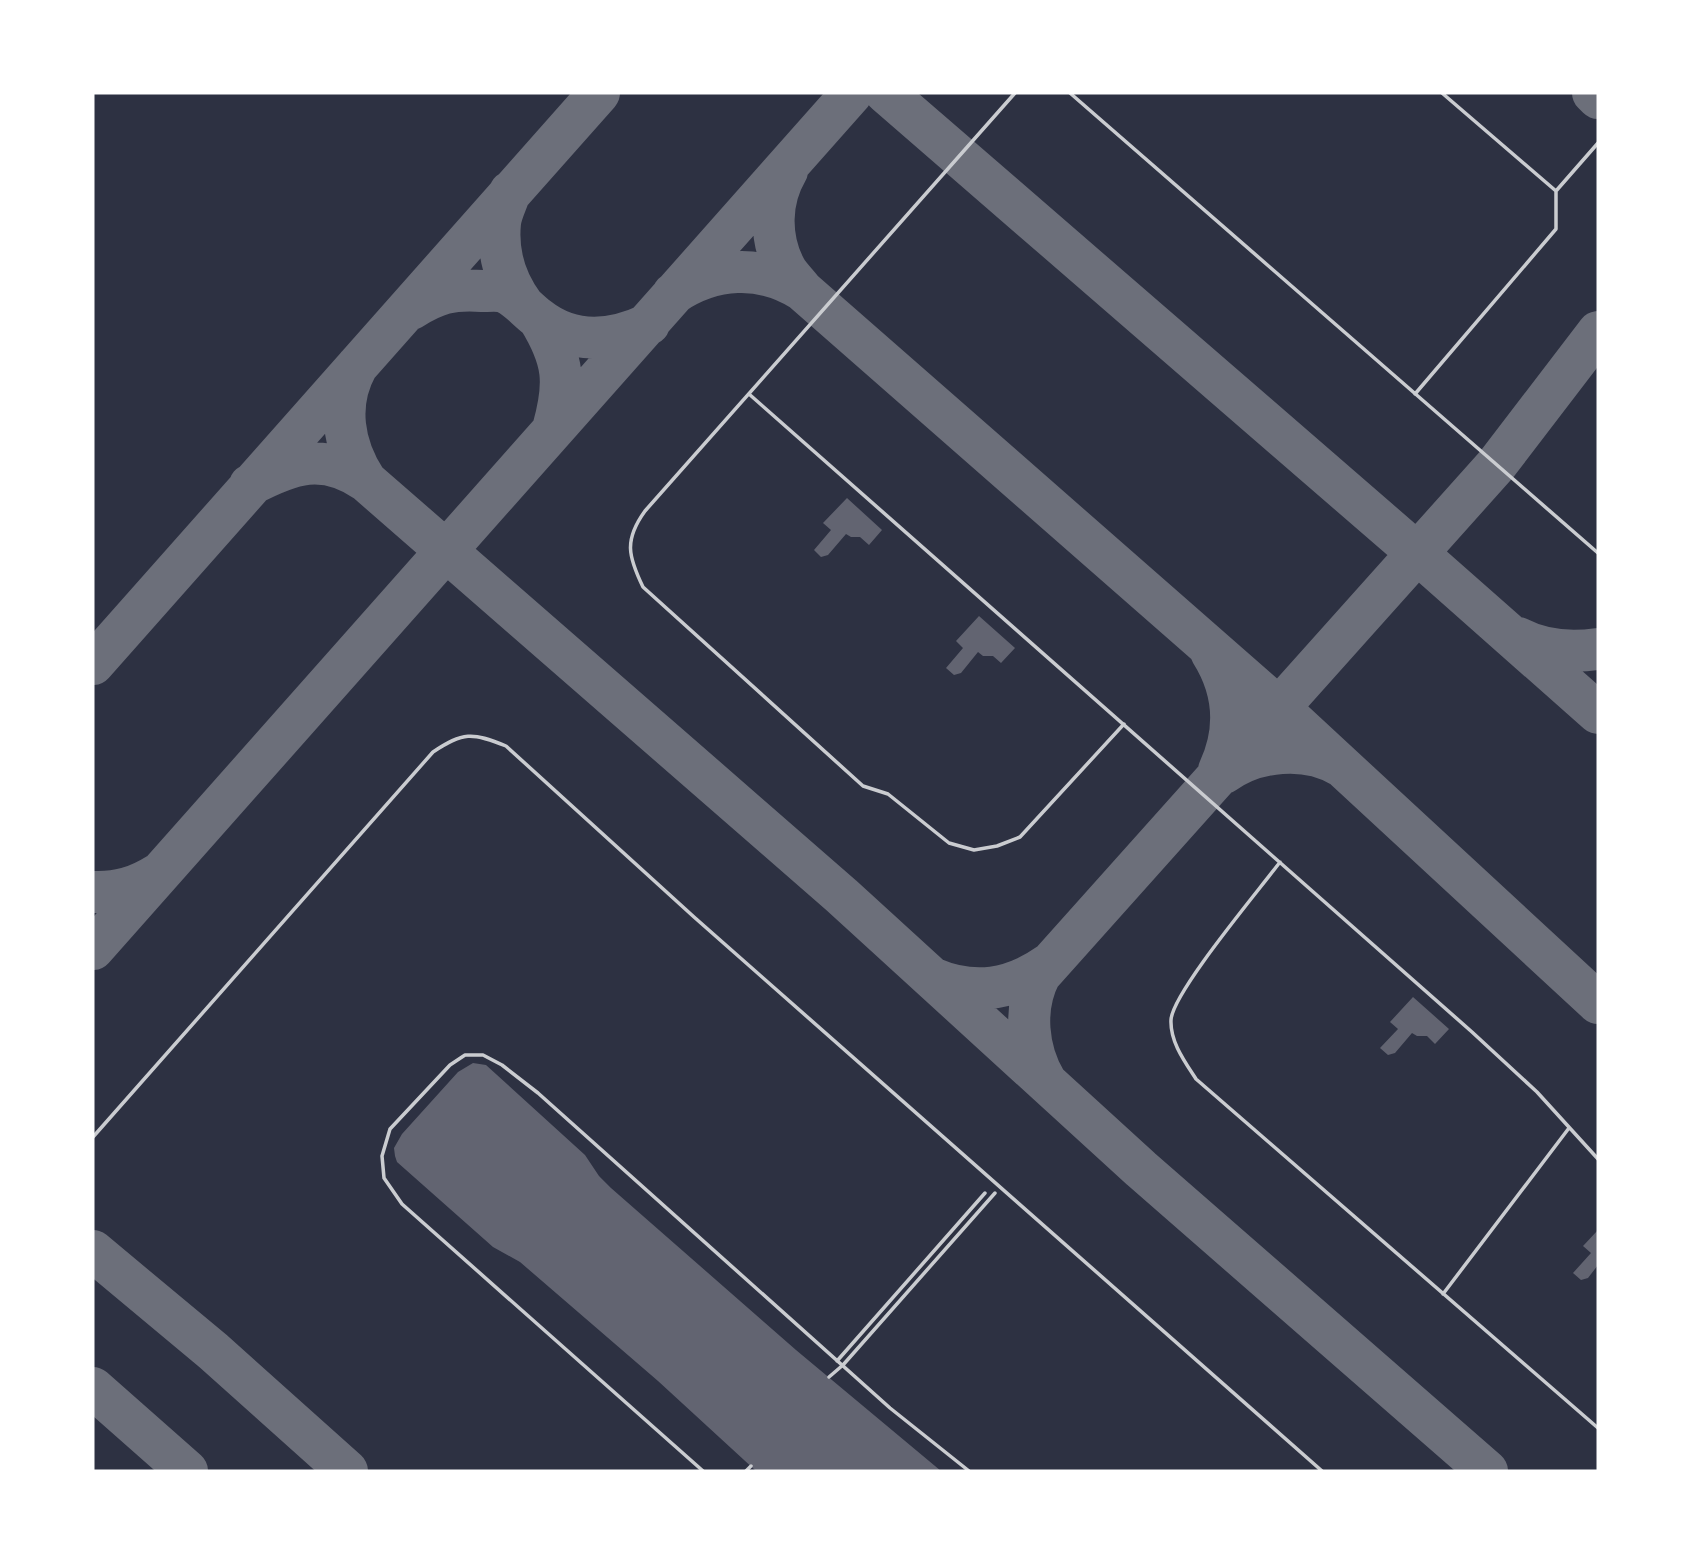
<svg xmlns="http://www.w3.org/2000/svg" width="1691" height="1564" viewBox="0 0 1691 1564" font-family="'Varela Round',sans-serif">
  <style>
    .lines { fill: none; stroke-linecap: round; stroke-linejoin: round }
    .taxiway { stroke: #6c6f7a; stroke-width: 42 }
    .building { fill: #626471 }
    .service { stroke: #caccd0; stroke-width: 3.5 }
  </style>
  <rect width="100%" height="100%" fill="#2d3142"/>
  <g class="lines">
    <path class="taxiway" d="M 886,93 L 1417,553 L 1598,713
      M 1593,93 L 1598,98
      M 787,171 C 770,200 769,237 785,268 C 789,276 797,283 802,290
      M 510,192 C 507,202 501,213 500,223 C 497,254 506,282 524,306
      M 673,294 C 713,267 761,264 802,290 L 1279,708 L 1598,1003
      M 411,309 C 437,293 451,289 482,291 C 488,291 498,290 504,292 C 516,296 527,310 538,318 C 572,345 613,341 649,324
      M 539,319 C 564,360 566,383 553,429
      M 357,366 C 336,404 343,446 366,481
      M 250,485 C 292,463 323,452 366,481 L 842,896 L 1141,1169 L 1487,1471
      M 1518,638 C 1543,651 1570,653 1598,649
      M 1211,652 C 1235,690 1238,729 1219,770
      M 93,664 L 599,93
      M 1224,773 C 1256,750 1306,745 1341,766
      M 93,892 C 118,893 137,887 158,874
      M 93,949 L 852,93
      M 932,978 C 974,996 1012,990 1049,964
      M 1046,1082 C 1027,1050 1023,1008 1040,975 L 1497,464 L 1598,332
      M 93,1251 L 213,1351 L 347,1471
      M 93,1388 L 187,1471"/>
  </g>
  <path class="building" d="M 847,498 L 882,530 L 869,545 L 860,537 L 851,537 L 846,534 L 828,555 L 821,557 L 814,550 L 831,530 L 823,523 Z
    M 979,616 L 1015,648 L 1001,663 L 993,656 L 983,656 L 978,652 L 961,673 L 954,675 L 946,668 L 963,648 L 956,641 Z
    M 1413,997 L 1449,1029 L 1435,1044 L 1427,1036 L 1417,1036 L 1412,1033 L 1395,1053 L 1388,1055 L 1380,1048 L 1398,1029 L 1390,1022 Z
    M 473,1063 L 486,1065 L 585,1155 L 599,1176 L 611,1188 L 796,1350 L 941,1471 L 756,1471 L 658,1381 L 520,1262 L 493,1247 L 397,1162 L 395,1156 L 394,1148 L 402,1134 L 458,1072 Z
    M 1598,1230 L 1598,1265 L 1588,1278 L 1581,1280 L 1573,1273 L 1591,1253 L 1583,1246 Z"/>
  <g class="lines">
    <path class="service" d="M 1015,93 L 645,511 C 624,540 628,556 643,587 L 863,786 L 888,794 L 949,843 L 974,850 L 997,846 L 1020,837 L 1124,724
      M 1070,93 L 1598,553
      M 1442,93 L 1556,191
      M 749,394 L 1472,1032 L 1537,1092 L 1598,1159
      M 1415,394 L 1556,229 L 1556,191 L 1598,143
      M 1280,862 C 1260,889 1172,993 1171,1020 C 1170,1042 1185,1062 1196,1079 L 1598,1428
      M 93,1137 L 433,752 C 463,732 472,732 506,746 L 694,917 L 1322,1471
      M 1443,1294 L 1569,1128
      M 837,1361 L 985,1193
      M 829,1377 L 843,1365 L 995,1193
      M 703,1471 L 402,1204 L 384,1178 L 382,1156 L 390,1129 L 450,1065 L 465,1055 L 483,1055 L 502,1065 L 538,1093 L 890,1408 L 969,1471
      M 746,1471 L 751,1466"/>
  </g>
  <rect width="1691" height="1564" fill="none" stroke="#ffffff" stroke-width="189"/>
</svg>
